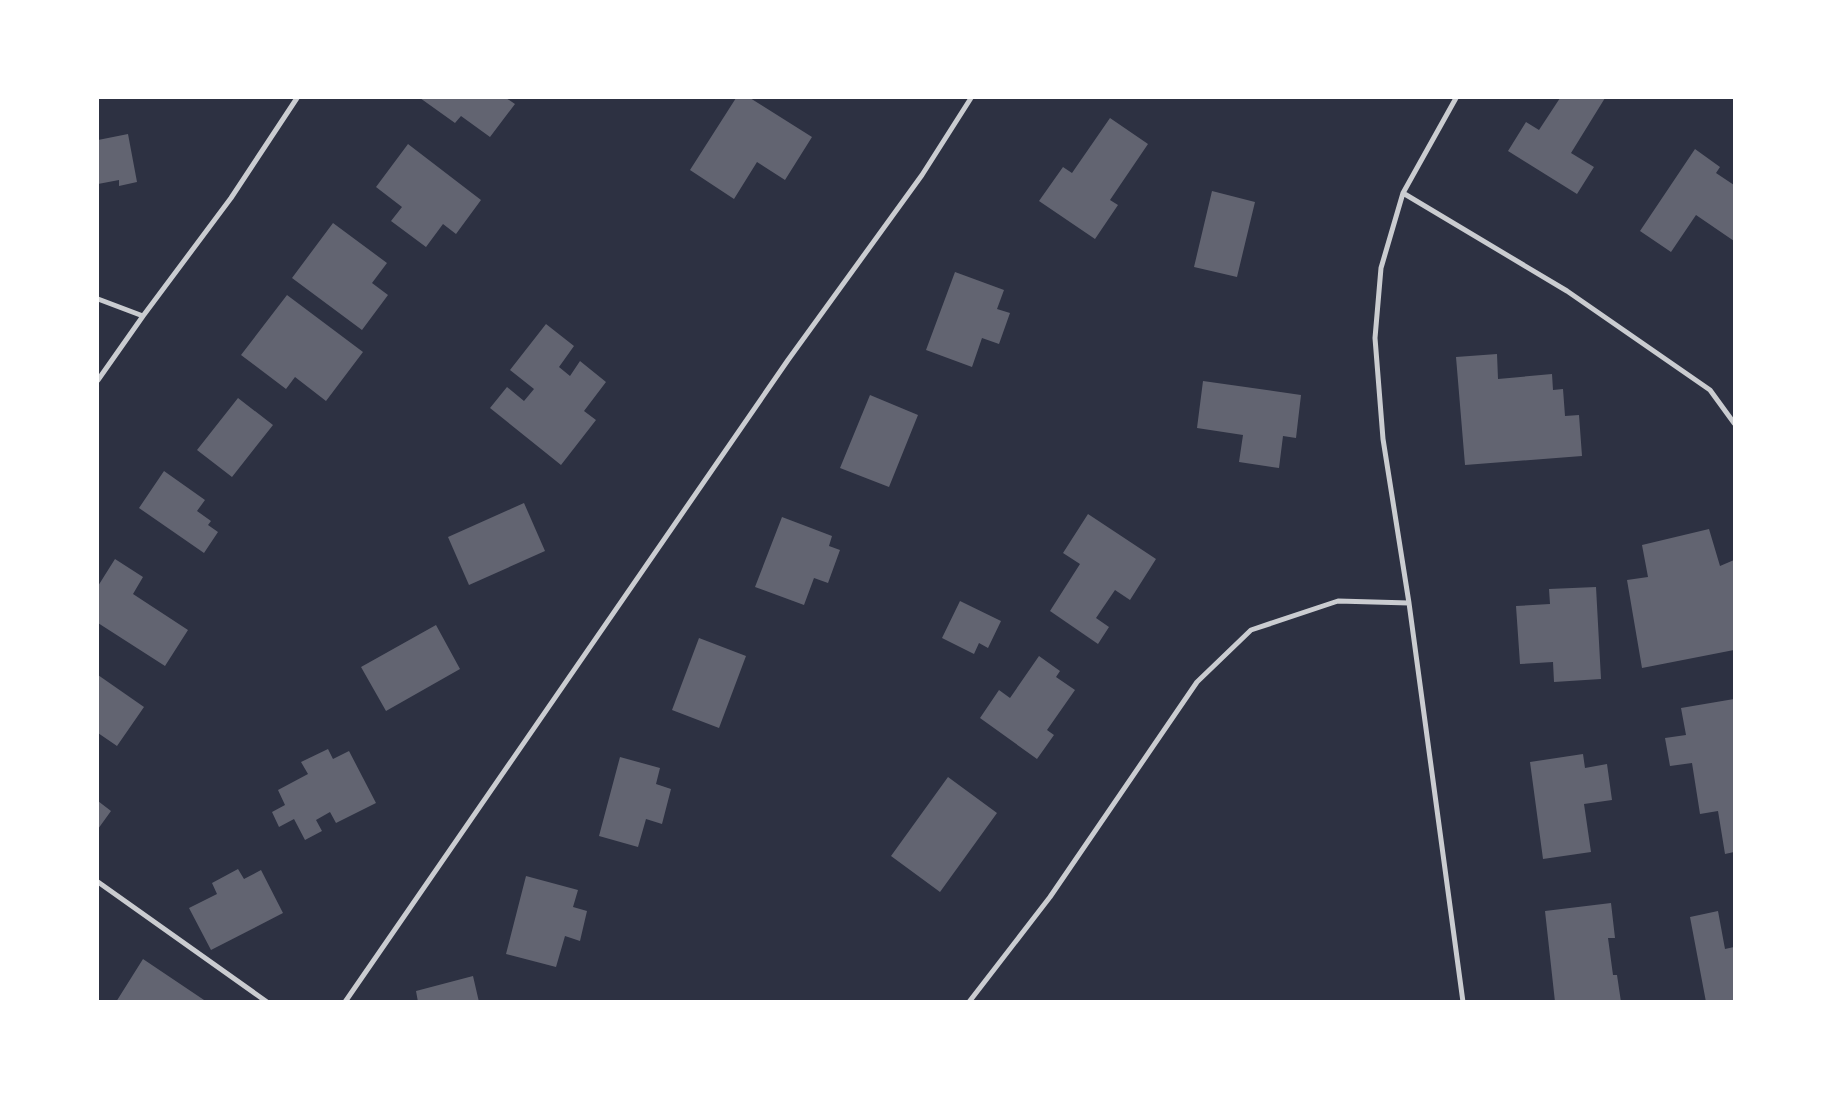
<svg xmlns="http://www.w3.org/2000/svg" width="1832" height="1099" viewBox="0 0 1832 1099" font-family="Literata,serif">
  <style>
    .building { fill: #626471 }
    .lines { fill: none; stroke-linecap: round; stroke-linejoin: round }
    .minor { stroke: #caccd0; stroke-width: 5 }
  </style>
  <rect width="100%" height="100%" fill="#2d3142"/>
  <path class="building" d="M 420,98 L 506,98 L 515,104 L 490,137 L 461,116 L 455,123 Z
    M 736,98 L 750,98 L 812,137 L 785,180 L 757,162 L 734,199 L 690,170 Z
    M 1560,98 L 1605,98 L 1571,153 L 1594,167 L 1577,194 L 1508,151 L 1526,122 L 1539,130 Z
    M 1110,118 L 1148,144 L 1110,200 L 1118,205 L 1095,239 L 1039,201 L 1063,167 L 1072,173 Z
    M 128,134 L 137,182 L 119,186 L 119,180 L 98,184 L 98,140 Z
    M 408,144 L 481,200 L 456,234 L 443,224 L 426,247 L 391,221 L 402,207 L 376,187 Z
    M 1695,149 L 1720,167 L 1716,173 L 1734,185 L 1734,241 L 1696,215 L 1671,252 L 1640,231 Z
    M 1212,191 L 1255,202 L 1237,277 L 1194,267 Z
    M 333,223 L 387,263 L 372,283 L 388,295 L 362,330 L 292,278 Z
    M 955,272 L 1004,290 L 997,309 L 1010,313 L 999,344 L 982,338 L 972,367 L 926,350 Z
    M 287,295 L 363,352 L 326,401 L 295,377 L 286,389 L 241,355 Z
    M 546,324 L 574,346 L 559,367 L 570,376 L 580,361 L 606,382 L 584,411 L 596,420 L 561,465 L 490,408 L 507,387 L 524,401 L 534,389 L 510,370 Z
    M 1497,354 L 1498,379 L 1552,374 L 1553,390 L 1563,389 L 1565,416 L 1579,415 L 1582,456 L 1465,465 L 1456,357 Z
    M 1203,381 L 1301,395 L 1296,438 L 1283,436 L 1279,468 L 1239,462 L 1243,435 L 1197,428 Z
    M 870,395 L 918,415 L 889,487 L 840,468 Z
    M 238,398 L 273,425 L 232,477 L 197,450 Z
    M 164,471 L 205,500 L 197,511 L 211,521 L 208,525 L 218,532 L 204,553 L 139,508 Z
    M 524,503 L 545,551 L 469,585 L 448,537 Z
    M 1088,514 L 1156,559 L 1130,600 L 1115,590 L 1096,618 L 1109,627 L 1098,644 L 1050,611 L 1080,564 L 1063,553 Z
    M 782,517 L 832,536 L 829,546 L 840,550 L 828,583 L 814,578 L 804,605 L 755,587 Z
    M 1709,529 L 1720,566 L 1734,560 L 1734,650 L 1642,668 L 1627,580 L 1648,577 L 1642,545 Z
    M 115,559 L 143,577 L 133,594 L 188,630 L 165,666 L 98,623 L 98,586 Z
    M 1596,587 L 1601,679 L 1554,682 L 1553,662 L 1520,664 L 1516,606 L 1550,604 L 1549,589 Z
    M 960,601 L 1001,621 L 988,648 L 979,643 L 974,654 L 942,638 Z
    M 436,625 L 460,669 L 386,711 L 361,667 Z
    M 699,638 L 746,656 L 719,728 L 672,710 Z
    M 1039,656 L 1060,671 L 1056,677 L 1075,690 L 1047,730 L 1054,735 L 1037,759 L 980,718 L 999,690 L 1010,698 Z
    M 98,675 L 144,707 L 117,746 L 98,733 Z
    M 1734,699 L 1734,852 L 1725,854 L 1718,811 L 1700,814 L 1692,763 L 1670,766 L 1665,738 L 1686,735 L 1681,708 Z
    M 328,749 L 333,759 L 349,751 L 376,803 L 336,823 L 330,812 L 316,820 L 322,831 L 305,840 L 294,819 L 279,827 L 272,812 L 285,805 L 278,790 L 308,774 L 301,762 Z
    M 1583,754 L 1585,768 L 1607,764 L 1612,800 L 1584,804 L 1591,852 L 1543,859 L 1530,762 Z
    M 620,757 L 660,768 L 656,784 L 671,789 L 662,824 L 646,819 L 638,847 L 599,836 Z
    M 948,777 L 997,813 L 940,892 L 891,856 Z
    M 98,801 L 111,811 L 98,829 Z
    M 238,869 L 244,879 L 261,870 L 283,913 L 211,950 L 189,908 L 217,894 L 212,883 Z
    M 526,876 L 578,890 L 573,907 L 587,911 L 580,941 L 565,936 L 556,967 L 506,954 Z
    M 1611,903 L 1615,938 L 1608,938 L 1613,975 L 1617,975 L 1621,1002 L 1555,1002 L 1545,911 Z
    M 1718,911 L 1725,949 L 1734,947 L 1734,1002 L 1706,1002 L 1690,917 Z
    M 143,959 L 207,1002 L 116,1002 Z
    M 473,976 L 479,1002 L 418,1002 L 416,991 Z"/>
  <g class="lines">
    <path class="minor" d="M 1456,98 L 1403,193 L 1381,268 L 1375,338 L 1383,439 L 1409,603 L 1463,1002
      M 1403,193 L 1567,291 L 1710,390 L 1734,423
      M 98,299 L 143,316
      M 98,380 L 143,316 L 231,198 L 297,98
      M 98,882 L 267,1002
      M 345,1002 L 788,360 L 922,175 L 971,98
      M 969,1002 L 1050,897 L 1197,682 L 1251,630 L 1338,601 L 1409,603"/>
  </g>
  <rect width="1832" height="1099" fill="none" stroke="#ffffff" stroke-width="198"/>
</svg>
